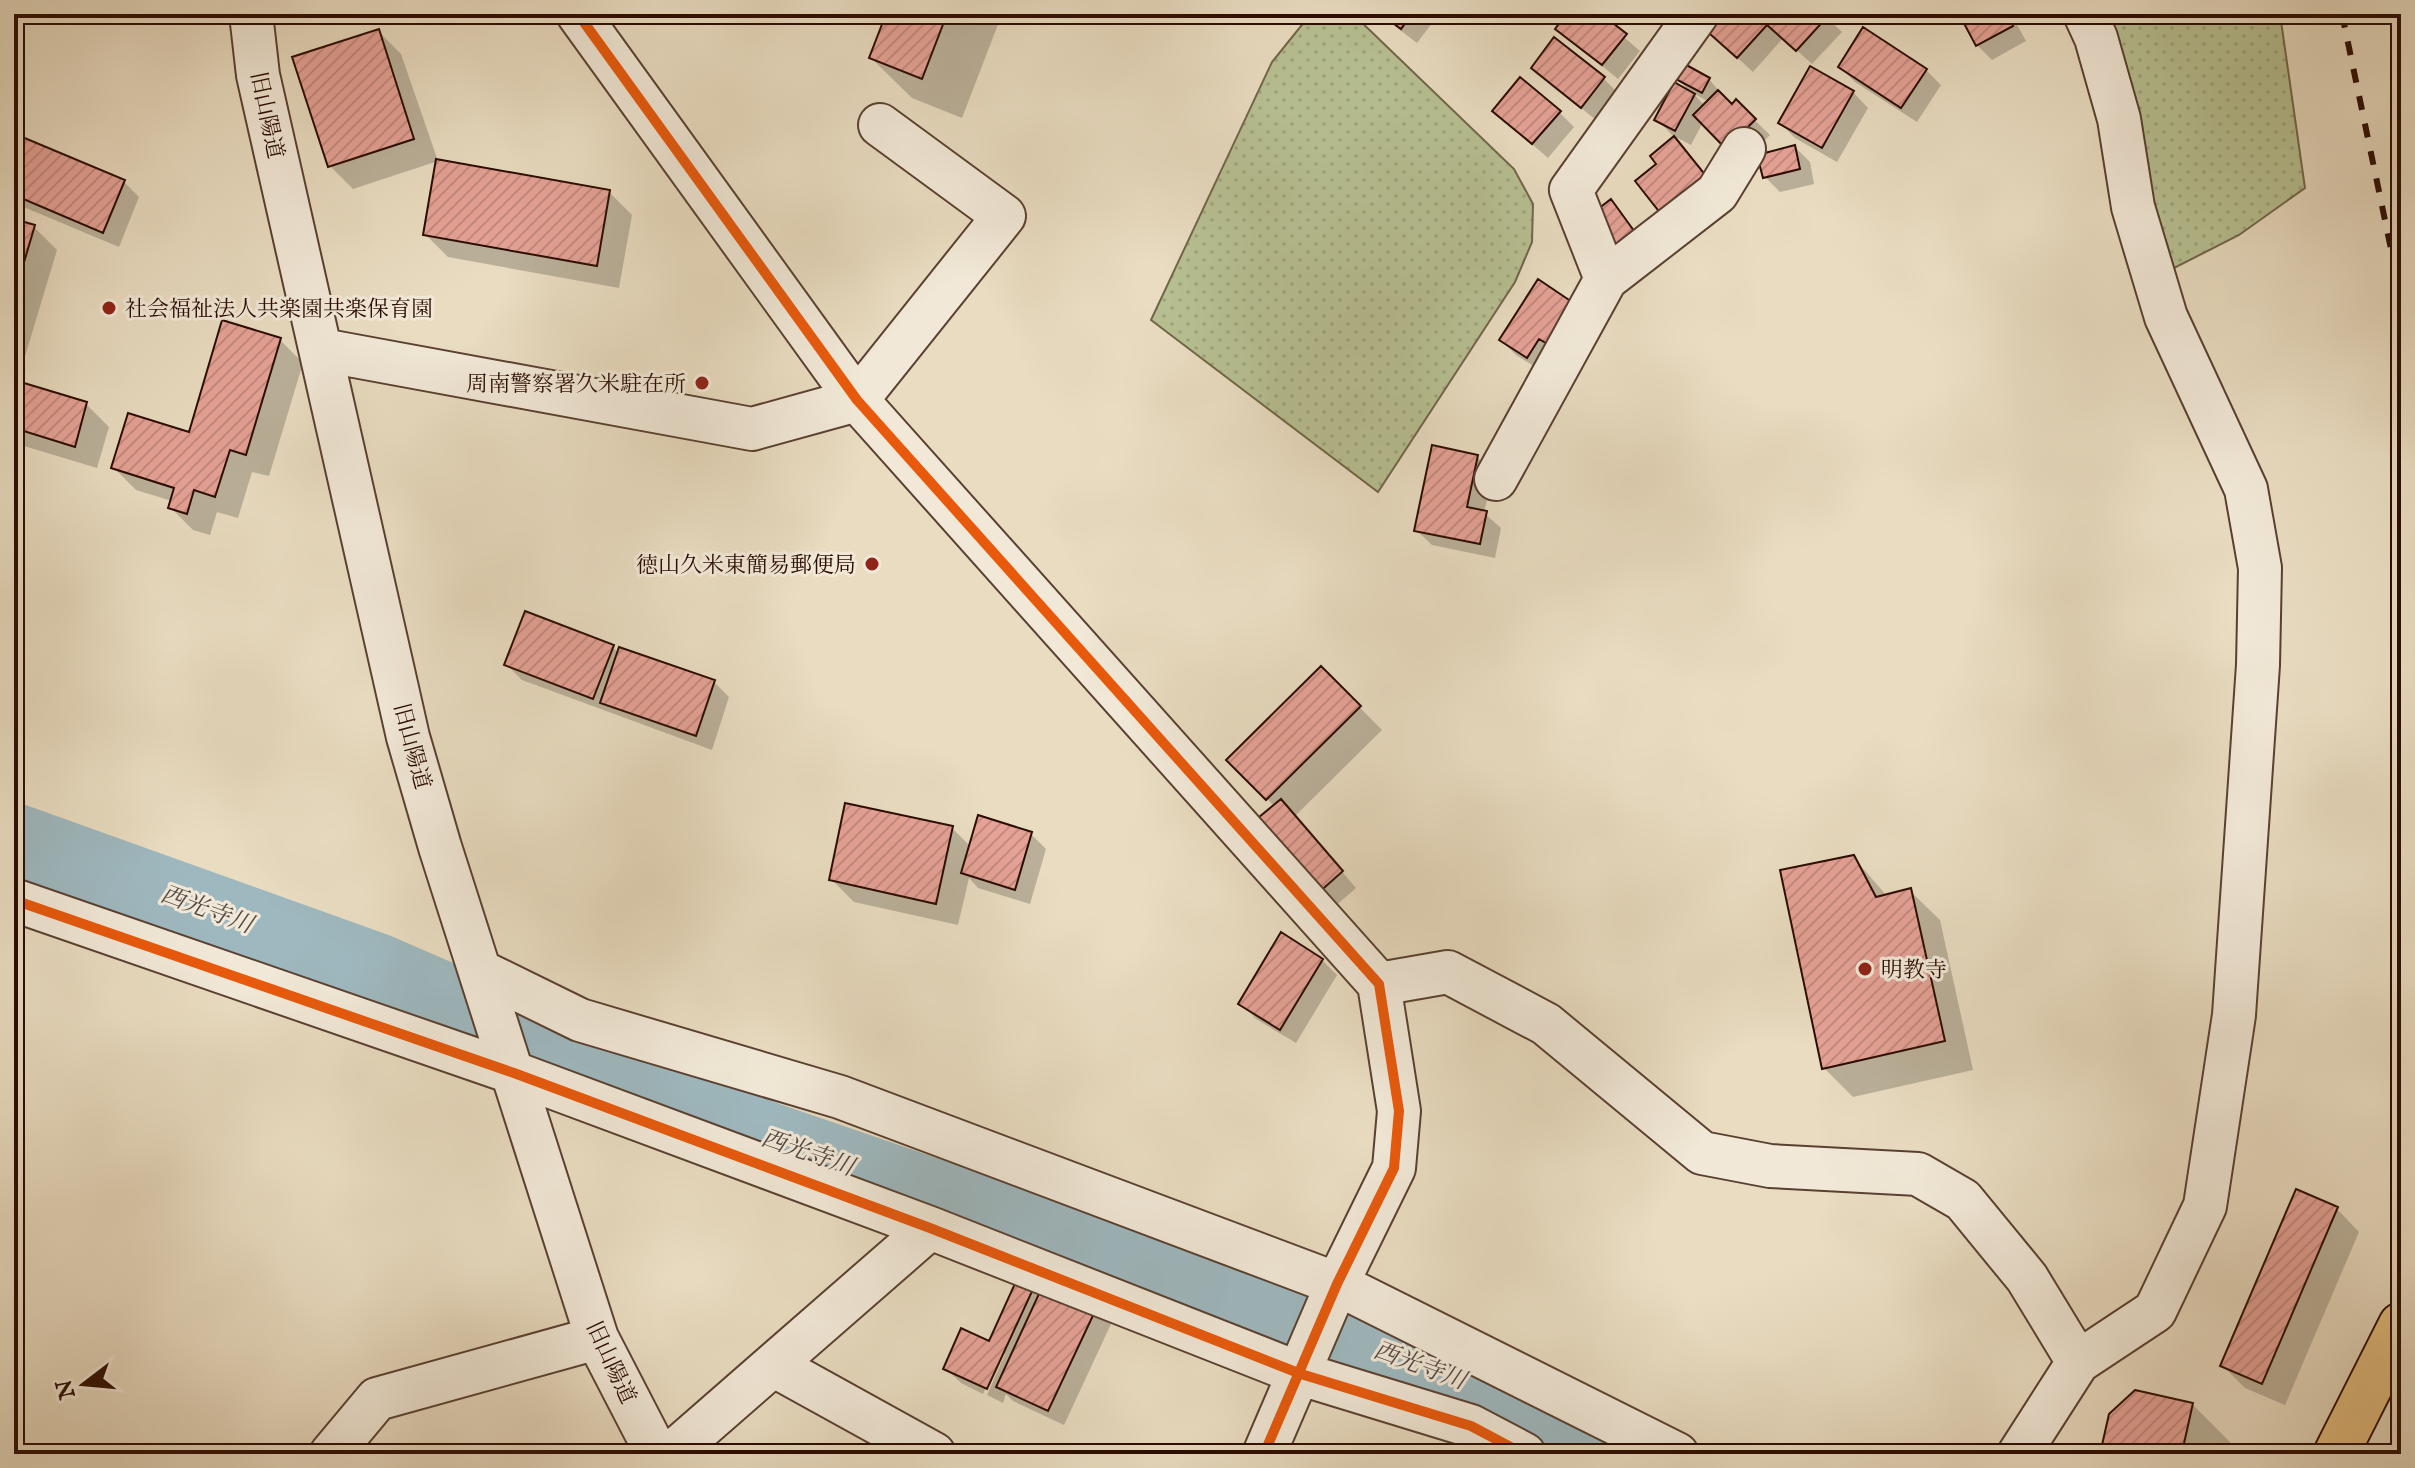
<svg xmlns="http://www.w3.org/2000/svg" width="2415" height="1468" viewBox="0 0 2415 1468" font-family="'IM FELL English','Noto Serif JP',serif">
  <style>
    .grass { fill: url(#grass-dots); stroke: #71664a; stroke-width: 2 }
    .shadow { fill: #0003; fill-rule: evenodd }
    .lines { fill: none; stroke-linecap: round; stroke-linejoin: round }
    .river { stroke: #9eb8bf; stroke-width: 74 }
    .building { fill: url(#building-hatch); stroke: #2b0c01; stroke-width: 2 }
    .minor-casing { stroke: #5a4031; stroke-width: 46 }
    .major-casing { stroke: #2b0c01; stroke-width: 48 }
    .minor { stroke: #f1e8d7; stroke-width: 42 }
    .major { stroke: #e4be80; stroke-width: 44 }
    .rail { stroke: #2b0c01; stroke-width: 6; stroke-dasharray: 14 14; stroke-linecap: butt }
    .cycleway-casing { stroke: #f1e8d7; stroke-width: 15 }
    .cycleway { stroke: #e8590c; stroke-width: 10 }
    .poi-dot { fill: #8f2418; stroke: #f1e8d7; stroke-width: 3 }
    .labels { text-anchor: middle; stroke-width: 6; stroke-linejoin: round; paint-order: stroke }
    .street-label { font-size: 22px; fill: #2b0c01; stroke: #f1e8d7 }
    .poi-label { font-size: 22px; fill: #2b0c01; stroke: #f1e8d7; text-anchor: start }
    .water-label { font-size: 24px; font-style: italic; fill: #534844; stroke: #f1e8d7 }
  </style>
  <defs>
    <pattern id="grass-dots" width="8" height="8" patternUnits="userSpaceOnUse" patternTransform="scale(2)"><rect width="8" height="8" fill="#b7c092"/><path d="M2 2h.1M6 6h.1" fill="none" stroke="#9ea47c" stroke-width="1.8" stroke-linecap="round"/></pattern>
    <pattern id="building-hatch" width="6" height="6" patternUnits="userSpaceOnUse" patternTransform="scale(2)"><rect width="6" height="6" fill="#e5a296"/><path d="M-1 1l2-2M0 6l6-6M5 7l2-2" fill="none" stroke="#c58a80"/></pattern>
  </defs>
  <rect width="100%" height="100%" fill="#e9dcc1"/>
  <filter id="stains"><feTurbulence type="fractalNoise" baseFrequency=".0025" numOctaves="4"/><feColorMatrix values="0 0 0 0 .2 0 0 0 0 .09 0 0 0 0 .02 0 0 0 .5 -.17"/></filter>
  <radialGradient id="worn" r=".72"><stop offset=".6" stop-color="#630" stop-opacity="0"/><stop offset="1" stop-color="#630" stop-opacity=".3"/></radialGradient>
  <path class="grass" d="M 2103,14 L 2280,14 L 2305,188 L 2239,235 L 2170,270 Z
    M 1355,16 L 1514,169 L 1533,204 L 1532,242 L 1515,282 L 1378,492 L 1151,320 L 1272,62 L 1305,21 Z"/>
  <path class="shadow" d="M 718,14 L 767,14 L 767,15 L 724,20 Z
    M 888,14 L 1002,14 L 962,118 L 912,98 L 871,58 Z
    M 1379,14 L 1439,14 L 1417,43 Z
    M 1569,14 L 1597,14 L 1640,51 L 1618,79 L 1558,29 Z
    M 1714,14 L 1823,14 L 1842,32 L 1812,64 L 1783,38 L 1753,72 L 1719,41 Z
    M 1961,14 L 2011,14 L 2026,41 L 1992,60 L 1977,45 Z
    M 378,31 L 401,54 L 438,161 L 353,189 L 330,166 Z
    M 1840,67 L 1926,70 L 1941,85 L 1917,122 L 1855,82 Z
    M 1533,68 L 1603,78 L 1618,93 L 1597,121 Z
    M 1675,76 L 1709,79 L 1732,107 L 1736,102 L 1770,135 L 1743,162 L 1703,122 L 1691,145 L 1672,135 L 1657,119 L 1691,93 ZM 1693,93 L 1709,102 L 1705,106 Z
    M 1853,92 L 1868,108 L 1837,162 L 1795,138 L 1780,123 Z
    M 1559,112 L 1574,127 L 1548,158 L 1510,125 Z
    M 16,136 L 124,182 L 139,197 L 119,247 L 14,203 Z
    M 1795,147 L 1810,162 L 1814,184 L 1780,192 L 1765,177 Z
    M 609,192 L 632,215 L 619,288 L 448,257 L 425,234 Z
    M 14,221 L 34,227 L 57,250 L 17,383 L 86,404 L 109,427 L 97,468 L 14,443 Z
    M 1589,320 L 1543,372 L 1516,355 L 1501,340 Z
    M 280,340 L 303,363 L 269,476 L 252,472 L 238,518 L 217,512 L 210,535 L 193,530 L 170,507 L 172,501 L 136,490 L 113,467 L 190,434 Z
    M 1477,457 L 1493,472 L 1484,513 L 1501,528 L 1495,558 L 1432,545 L 1416,530 Z
    M 612,647 L 619,653 L 714,682 L 729,697 L 712,750 L 522,680 L 507,665 Z
    M 1321,668 L 1382,730 L 1295,816 L 1356,888 L 1333,908 L 1275,807 L 1228,760 Z
    M 952,828 L 971,847 L 1031,834 L 1046,849 L 1030,904 L 978,888 L 969,878 L 958,925 L 854,902 L 831,879 Z
    M 1853,857 L 1887,896 L 1910,891 L 1940,920 L 1973,1070 L 1853,1097 L 1824,1068 Z
    M 1322,960 L 1337,975 L 1296,1043 L 1256,1019 L 1241,1003 Z
    M 2337,1209 L 2359,1232 L 2285,1405 L 2245,1388 L 2222,1365 Z
    M 1033,1289 L 1040,1296 L 1095,1309 L 1111,1324 L 1064,1425 L 1013,1401 L 1006,1394 L 1003,1403 L 987,1395 L 1005,1354 L 1001,1354 L 983,1394 L 961,1383 L 945,1368 L 989,1344 Z
    M 2192,1404 L 2233,1445 L 2231,1454 L 2102,1454 Z"/>
  <g class="lines">
    <path class="river" d="M 14,840 L 374,969 L 762,1137 L 1464,1379 L 1604,1454"/>
  </g>
  <path class="building" d="M 886,14 L 947,14 L 922,79 L 869,58 Z
    M 1381,14 L 1412,14 L 1401,29 Z
    M 1566,14 L 1601,14 L 1627,34 L 1602,65 L 1555,29 Z
    M 1712,14 L 1826,14 L 1828,16 L 1796,51 L 1767,25 L 1737,58 L 1701,26 Z
    M 1959,14 L 2006,14 L 2013,26 L 1976,46 Z
    M 1863,27 L 1927,69 L 1901,108 L 1838,67 Z
    M 379,29 L 414,139 L 328,167 L 292,57 Z
    M 1554,37 L 1605,77 L 1581,108 L 1531,68 Z
    M 1681,62 L 1710,78 L 1702,93 L 1672,77 Z
    M 1810,66 L 1854,91 L 1822,148 L 1778,123 Z
    M 1520,77 L 1561,111 L 1532,144 L 1492,111 Z
    M 1674,82 L 1695,94 L 1675,131 L 1654,120 Z
    M 1718,90 L 1732,104 L 1736,99 L 1756,119 L 1726,149 L 1693,115 Z
    M 15,134 L 125,180 L 103,233 L 14,195 Z
    M 1674,136 L 1711,182 L 1665,219 L 1635,181 L 1656,164 L 1650,156 Z
    M 1795,145 L 1800,169 L 1763,178 L 1757,155 Z
    M 436,159 L 610,190 L 597,266 L 423,235 Z
    M 1611,199 L 1637,235 L 1615,252 L 1589,216 Z
    M 14,219 L 35,225 L 14,296 Z
    M 1538,279 L 1575,304 L 1549,345 L 1539,339 L 1527,358 L 1499,340 Z
    M 222,320 L 281,338 L 246,455 L 230,450 L 215,497 L 194,490 L 187,514 L 168,508 L 174,488 L 111,468 L 128,413 L 189,432 Z
    M 14,380 L 87,402 L 75,447 L 14,428 Z
    M 1432,445 L 1478,455 L 1467,507 L 1487,511 L 1480,544 L 1414,531 Z
    M 525,611 L 614,645 L 593,699 L 504,665 Z
    M 619,647 L 715,680 L 696,736 L 600,703 Z
    M 1321,666 L 1361,706 L 1266,800 L 1226,760 Z
    M 1281,799 L 1343,871 L 1316,895 L 1253,822 Z
    M 845,803 L 953,826 L 936,904 L 829,880 Z
    M 978,815 L 1032,832 L 1015,890 L 961,873 Z
    M 1854,855 L 1876,897 L 1911,888 L 1945,1041 L 1822,1069 L 1780,870 Z
    M 1281,932 L 1323,959 L 1280,1030 L 1238,1004 Z
    M 2296,1189 L 2338,1207 L 2262,1384 L 2220,1366 Z
    M 1017,1279 L 1034,1287 L 987,1389 L 943,1369 L 961,1328 L 989,1341 Z
    M 1044,1283 L 1097,1307 L 1048,1411 L 996,1387 Z
    M 2135,1390 L 2193,1403 L 2183,1448 L 2211,1454 L 2100,1454 L 2109,1414 Z"/>
  <g class="lines">
    <defs>
      <path id="minor" d="M 251,14 L 258,75 L 408,737 L 440,847 L 597,1338 L 657,1454
        M 578,14 L 857,400 L 1379,984 L 1399,1111 L 1394,1168 L 1337,1284 L 1264,1454
        M 1606,279 L 1717,193 L 1744,149
        M 322,350 L 752,429 L 857,400 L 1004,216 L 880,125
        M 1496,479 L 1606,279 L 1571,190 L 1697,14
        M 14,900 L 514,1073 L 930,1228 L 1301,1374 L 1471,1426 L 1524,1454
        M 480,971 L 580,1020 L 840,1097 L 1337,1284 L 1677,1454
        M 1379,984 L 1448,972 L 1546,1024 L 1702,1153 L 1770,1166 L 1918,1174 L 1963,1200 L 2027,1278 L 2078,1362
        M 773,1365 L 934,1454
        M 331,1454 L 377,1399 L 597,1338
        M 671,1454 L 930,1228
        M 2019,1454 L 2078,1362 L 2155,1311 L 2205,1206 L 2234,1015 L 2258,665 L 2260,568 L 2246,489 L 2166,317 L 2133,207 L 2119,119 L 2096,38 L 2085,14"/>
      <path id="major" d="M 2336,1454 L 2401,1325"/>
    </defs>
    <use href="#minor" class="minor-casing"/>
    <use href="#major" class="major-casing"/>
    <use href="#minor" class="minor"/>
    <use href="#major" class="major"/>
    <path class="rail" d="M 2342,14 L 2401,297"/>
    <defs>
      <path id="cycleway" d="M 578,14 L 857,400 L 1379,984 L 1399,1111 L 1394,1168 L 1337,1284 L 1264,1454
        M 14,900 L 514,1073 L 930,1228 L 1301,1374 L 1471,1426 L 1524,1454"/>
    </defs>
    <use href="#cycleway" class="cycleway-casing"/>
    <use href="#cycleway" class="cycleway"/>
  </g>
  <g class="poi-dot">
    <circle cx="109" cy="308" r="8"/>
    <circle cx="702" cy="383" r="8"/>
    <circle cx="872" cy="564" r="8"/>
    <circle cx="1865" cy="969" r="8"/>
  </g>
  <g class="labels">
    <g class="street-label">
      <text transform="translate(268 115) rotate(78)" y="8">旧山陽道</text>
      <text transform="translate(413 746) rotate(75)" y="8">旧山陽道</text>
      <text transform="translate(612 1362) rotate(65)" y="8">旧山陽道</text>
    </g>
    <g class="poi-label">
      <text x="125" y="316">社会福祉法人共楽園共楽保育園</text>
      <text x="686" y="391" text-anchor="end">周南警察署久米駐在所</text>
      <text x="856" y="572" text-anchor="end">徳山久米東簡易郵便局</text>
      <text x="1881" y="977">明教寺</text>
    </g>
    <g class="water-label">
      <text transform="translate(207 909) rotate(20)" y="8">西光寺川</text>
      <text transform="translate(808 1152) rotate(19)" y="8">西光寺川</text>
      <text transform="translate(1420 1365) rotate(20)" y="8">西光寺川</text>
    </g>
  </g>
  <rect width="2415" height="1468" fill="none" stroke="#e9dcc1" stroke-width="48"/>
  <rect x="16" y="16" width="2383" height="1436" fill="none" stroke="#2b0c01" stroke-width="4"/>
  <rect x="24" y="24" width="2367" height="1420" fill="none" stroke="#2b0c01" stroke-width="2"/>
  <g transform="translate(84 1384) rotate(254)" stroke="#f1e8d7" stroke-width="6" paint-order="stroke">
  <path d="M0-6L14 30L0 20L-14 30Z" fill="#2b0c01"/>
  <text y="-12" font-size="22" font-weight="bold" text-anchor="middle" fill="#2b0c01">N</text>
  </g>
  <rect width="100%" height="100%" filter="url(#stains)"/>
  <rect width="100%" height="100%" fill="url(#worn)"/>
</svg>
